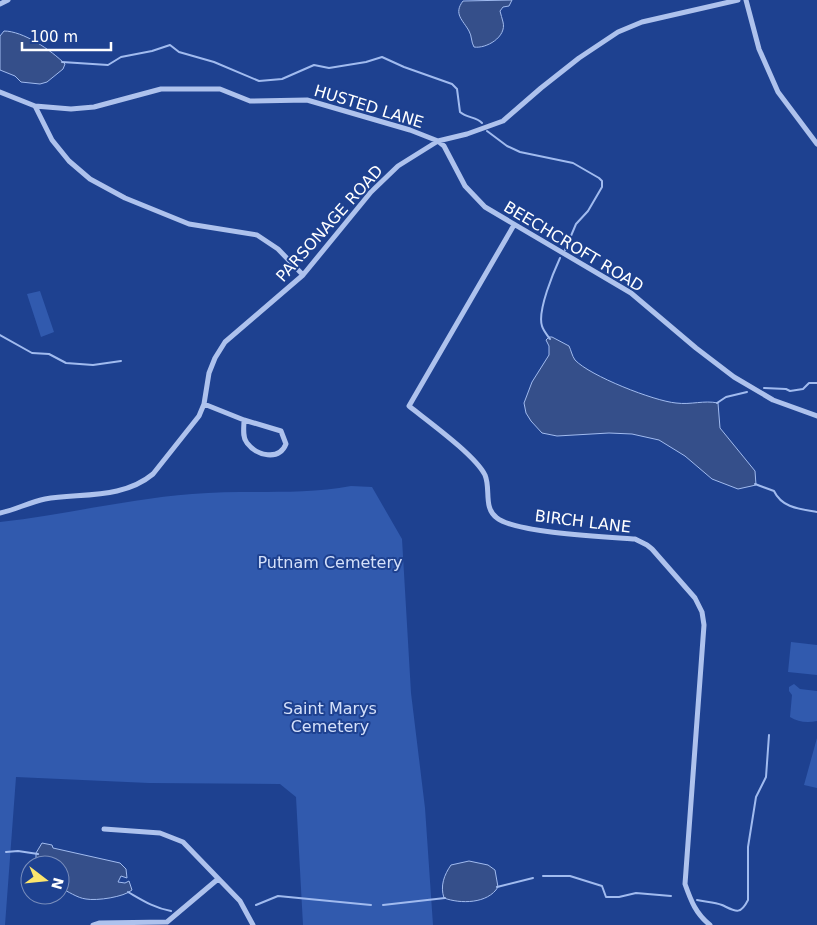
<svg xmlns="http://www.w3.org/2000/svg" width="817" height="925" viewBox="0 0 817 925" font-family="'DejaVu Sans',sans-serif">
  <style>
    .green { fill: #315aae }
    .water { fill: #354f8a; stroke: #a1bbef }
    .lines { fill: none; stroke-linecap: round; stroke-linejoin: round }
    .stream { stroke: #a1bbef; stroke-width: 2 }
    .minor { stroke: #aec2ed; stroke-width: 5 }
    .labels { text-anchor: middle; stroke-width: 4; stroke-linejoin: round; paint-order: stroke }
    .street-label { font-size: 16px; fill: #fff; stroke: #1e4190 }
    .park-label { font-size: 16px; fill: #d4e0fa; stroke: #1e4190 }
  </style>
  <rect width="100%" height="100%" fill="#1e4190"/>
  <path class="green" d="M 40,291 L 54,332 L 41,337 L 27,294 Z
    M 351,486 L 372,487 L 402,539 L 411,693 L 425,808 L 433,925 L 303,925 L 296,797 L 280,784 L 149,783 L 16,777 L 5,925 L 0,925 L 0,522 C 64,515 127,499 192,494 C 245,489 299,496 351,486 Z
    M 791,642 L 817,645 L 817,675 L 788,672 Z
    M 794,684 L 800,689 L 817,691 L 817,721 C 807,723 798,722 790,717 L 792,695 L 789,691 L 789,687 Z
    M 817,738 L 817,788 L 804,785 Z"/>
  <path class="water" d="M 512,0 L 509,6 L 503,7 L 500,11 C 501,15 502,18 503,22 C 507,37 486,49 474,47 C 471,42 472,36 469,31 C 463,20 453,14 463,1 Z
    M 4,31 C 23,31 51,50 65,64 L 63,69 L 47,82 L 40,84 L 21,82 L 15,76 L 0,70 L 0,36 Z
    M 549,337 L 552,337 L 569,346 C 571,350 572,356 575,360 C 590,376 654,401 676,403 C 691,405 704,400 718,403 L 720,428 L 755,471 L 756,485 L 738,489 L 712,479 L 685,456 L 659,440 L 632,434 L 609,433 L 557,436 L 542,433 L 531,421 L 526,413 L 524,403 L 532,382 L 549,355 L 549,346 L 546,340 Z
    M 42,843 L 52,845 L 53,848 L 120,863 L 126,869 L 127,878 L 121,876 L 118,882 L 125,883 L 129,881 L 132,890 C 124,897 97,901 86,899 C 77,898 68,891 60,888 L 60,865 L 36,865 L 36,853 Z
    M 469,861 L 488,865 L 495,870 L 498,887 C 488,904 460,904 444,898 C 440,886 444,875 451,865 Z"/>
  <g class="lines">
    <path class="stream" d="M 62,62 L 108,65 L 121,57 L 152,51 L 170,45 L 179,52 L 214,62 L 259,81 L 282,79 L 314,65 L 329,68 L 366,62 L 382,57 L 404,67 L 452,84 L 457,89 L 460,112 C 467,118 477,117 482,123
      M 487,131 L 507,146 L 520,152 L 573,163 L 599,178 L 602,181 L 602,187 L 588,211 L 576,224 L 565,250
      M 0,335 L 32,353 L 49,354 L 66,363 L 93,365 L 121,361
      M 550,339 C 547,335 543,330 542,326 C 537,311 554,271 560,258
      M 764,388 L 786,389 L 790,391 L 803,389 L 809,383 L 817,383
      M 717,403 L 726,397 L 747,392
      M 755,484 L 774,491 C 782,508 800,509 817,512
      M 6,852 L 18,851 L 38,854
      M 543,876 L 570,876 L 602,886 L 606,897 L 619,897 L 636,893 L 671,896
      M 497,887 L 533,878
      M 128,892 C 142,900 154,908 171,911
      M 697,900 C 705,902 714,902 722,905 C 735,911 740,916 748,900 L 748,847 L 756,797 L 766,777 L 769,735
      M 256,905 L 278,896 L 371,905
      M 383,905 L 445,898"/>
    <path class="minor" d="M 746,0 L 759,49 L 778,92 L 817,144
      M 0,4 L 8,0
      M 0,92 L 35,106 L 71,109 L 94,107 L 161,89 L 220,89 L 250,101 L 307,100 L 410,130 L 438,141 L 444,146 L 465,186 L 485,207 L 631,293 L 696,348 L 734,377 L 773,400 L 817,416
      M 35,106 L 52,140 L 69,161 L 90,179 L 125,198 L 189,224 L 257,235 L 278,249 L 303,275
      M 514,225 L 409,406 C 429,422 475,455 485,475 C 491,489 483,508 497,518 C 516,533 607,537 635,539 L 647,545 L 652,549 L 695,598 L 702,612 L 704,625 L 685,884 C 691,901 696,914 710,925
      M 204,404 L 244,420 L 281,431 L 286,444 C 279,461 257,456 247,443 C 242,437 244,428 244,420
      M 0,513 C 15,510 30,502 45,499 C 82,493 123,499 153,474 L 199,416 L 204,404 L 209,373 L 215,358 L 225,342 L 303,275 L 371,192 L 398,166 L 438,141 L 467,134 L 503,121 L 541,88 L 579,58 L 618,32 L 642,22 L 738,0
      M 104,829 L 160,833 L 183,842 L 240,901 L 253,925
      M 93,925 L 99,923 L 167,922 L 218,879"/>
  </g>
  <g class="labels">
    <g class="street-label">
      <text transform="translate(369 106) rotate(17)" y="6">HUSTED LANE</text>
      <text transform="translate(329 223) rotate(-48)" y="6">PARSONAGE ROAD</text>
      <text transform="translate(574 246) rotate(31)" y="6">BEECHCROFT ROAD</text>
      <text transform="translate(583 521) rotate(7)" y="6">BIRCH LANE</text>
    </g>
    <g class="park-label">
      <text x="330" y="568">Putnam Cemetery</text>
      <text x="330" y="714">Saint Marys<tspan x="330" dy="18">Cemetery</tspan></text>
    </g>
  </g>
  <g transform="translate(45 880) rotate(106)"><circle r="24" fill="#1e4190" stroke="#788dbc"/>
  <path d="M0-4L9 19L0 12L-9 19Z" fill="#fce56d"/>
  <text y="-8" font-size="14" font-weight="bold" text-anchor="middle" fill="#ffffff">N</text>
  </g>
  <path d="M22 42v8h89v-8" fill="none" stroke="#ffffff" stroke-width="2.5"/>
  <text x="30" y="42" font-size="15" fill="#ffffff" stroke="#1e4190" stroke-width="4" paint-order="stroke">100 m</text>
</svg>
